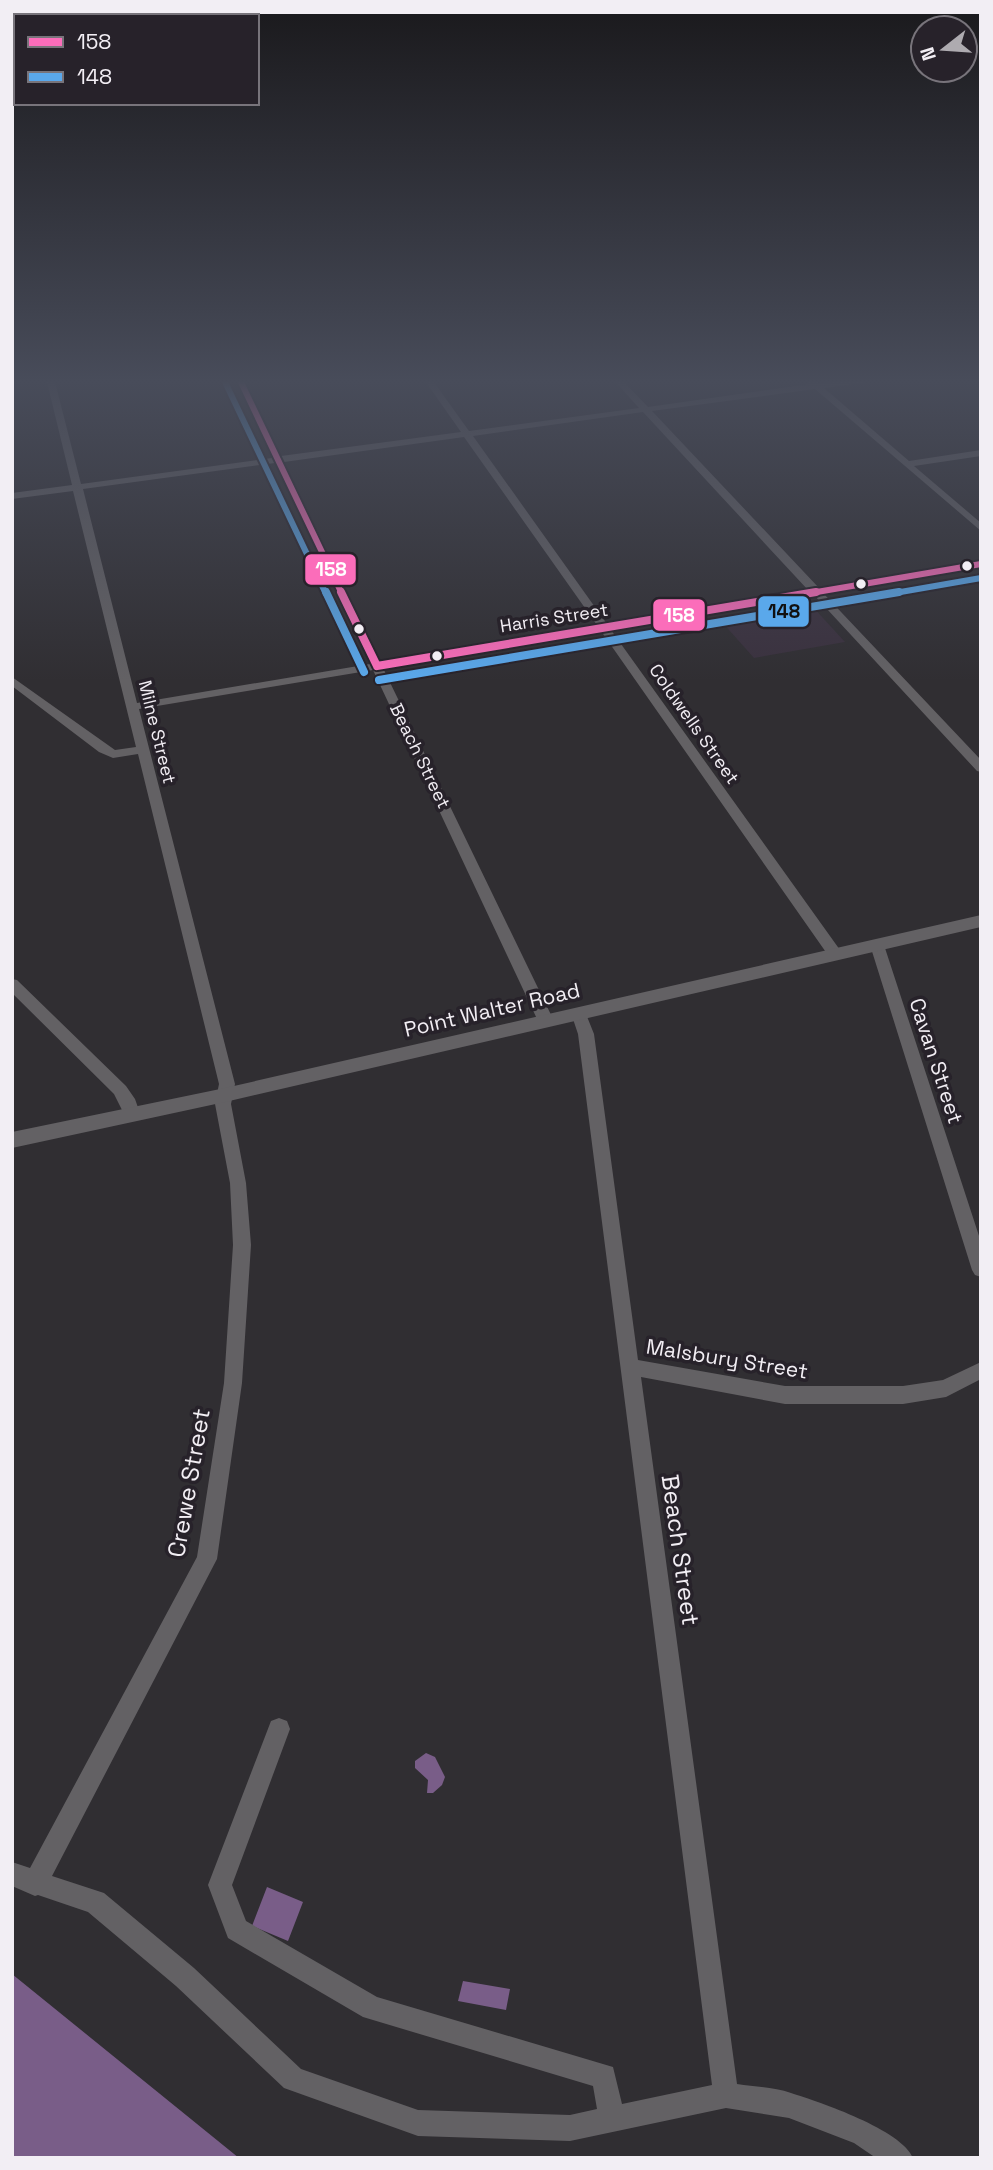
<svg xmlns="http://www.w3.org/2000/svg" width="993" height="2170" viewBox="0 0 993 2170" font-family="'Space Grotesk',sans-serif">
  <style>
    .built { fill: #3a313e }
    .water { fill: #795d88 }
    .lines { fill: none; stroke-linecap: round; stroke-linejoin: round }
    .minor { fill: #636164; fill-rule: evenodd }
    .tertiary { fill: #636164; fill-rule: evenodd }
    .bus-1-far1-casing { stroke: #27222a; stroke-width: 10 }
    .bus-1-casing { stroke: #27222a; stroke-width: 12 }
    .bus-2-far1-casing { stroke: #27222a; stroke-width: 10 }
    .bus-2-casing { stroke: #27222a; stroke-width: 12 }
    .bus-1-far1 { stroke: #fb6dba; stroke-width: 6 }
    .bus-1 { stroke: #fb6dba; stroke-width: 8 }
    .bus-2-far1 { stroke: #5aa8eb; stroke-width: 6 }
    .bus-2 { stroke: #5aa8eb; stroke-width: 8 }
    .bus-dot { fill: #f2eef4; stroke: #27222a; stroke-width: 2.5 }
    .labels { text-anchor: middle; stroke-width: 7; stroke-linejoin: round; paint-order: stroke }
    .far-street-label { font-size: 18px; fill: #f2eef4; stroke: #27222a }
    .street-label { font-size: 21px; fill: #f2eef4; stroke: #27222a }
    .near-street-label { font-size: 24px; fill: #f2eef4; stroke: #27222a }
    .line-badge { stroke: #27222a; stroke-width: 2.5 }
    .badge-label { font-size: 19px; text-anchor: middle; font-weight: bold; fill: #fff }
    .pale-badge-label { font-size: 19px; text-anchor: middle; font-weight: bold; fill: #111 }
  </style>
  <rect width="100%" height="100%" fill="#302e32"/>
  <path class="built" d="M 812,606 L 845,642 L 754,658 L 721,621 Z"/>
  <path class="water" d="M 426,1753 L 435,1757 L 445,1777 L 442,1785 L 433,1793 L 427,1793 L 428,1780 L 415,1768 L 415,1761 Z
    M 267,1887 L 303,1902 L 288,1941 L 252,1926 Z
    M 12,1974 L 239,2158 L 12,2158 Z
    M 463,1981 L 510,1989 L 506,2010 L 458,2001 Z"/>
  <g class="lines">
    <path class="minor" d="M 46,378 L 54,378 L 81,484 L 272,458 L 235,378 L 243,378 L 281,456 L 461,432 L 423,378 L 431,378 L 469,431 L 639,408 L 612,378 L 620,378 L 648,407 L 810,384 L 807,381 L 811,378 L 819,383 L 880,378 L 876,381 L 824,388 L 909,461 L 981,450 L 981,456 L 914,466 L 981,523 L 981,531 L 815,389 L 652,411 L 819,588 L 981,561 L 981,567 L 824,594 L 981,760 L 981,772 L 977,771 L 814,595 L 611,630 L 840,950 L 842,954 L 840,958 L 830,958 L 601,631 L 383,668 L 554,1021 L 546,1026 L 538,1021 L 373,670 L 139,709 L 235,1084 L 231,1104 L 246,1183 L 251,1245 L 242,1383 L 217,1559 L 52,1876 L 104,1893 L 194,1968 L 301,2069 L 418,2110 L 570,2115 L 597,2109 L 593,2086 L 363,2017 L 228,1938 L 208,1885 L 271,1721 L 279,1718 L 287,1721 L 290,1729 L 232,1885 L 246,1921 L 377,1997 L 613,2067 L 622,2104 L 712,2085 L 578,1034 L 571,1013 L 579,1008 L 584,1009 L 594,1034 L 638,1360 L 785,1386 L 903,1386 L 943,1380 L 981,1362 L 981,1379 L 946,1397 L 903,1404 L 785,1404 L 641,1377 L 737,2084 C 755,2087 774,2087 791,2093 C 820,2102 902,2130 913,2158 L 876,2158 L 854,2143 L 789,2118 L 726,2108 L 570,2141 L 418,2136 L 284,2088 L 176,1986 L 88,1912 L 38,1895 L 35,1896 L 12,1886 L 12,1862 L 30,1868 L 197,1557 L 224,1383 L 233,1245 L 230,1183 L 215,1104 L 219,1084 L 138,754 L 113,758 L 99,752 L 12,686 L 12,677 L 115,750 L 136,747 L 73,491 L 12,499 L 12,493 L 72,485 ZM 643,412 L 808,590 L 607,624 L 473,436 ZM 464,437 L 597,625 L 380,662 L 284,462 ZM 275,463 L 370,664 L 137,703 L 83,489 Z
      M 877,940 L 884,945 L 981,1242 L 981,1277 L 975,1275 L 972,1270 L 870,945 Z
      M 12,979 L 17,980 L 126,1086 L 135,1099 L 141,1116 L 139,1120 L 127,1120 L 114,1094 L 12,993 Z"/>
    <path class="tertiary" d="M 981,915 L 981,927 L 225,1102 L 12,1148 L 12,1132 L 225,1088 Z"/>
    <defs>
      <path id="bus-1-far1" d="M 239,378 L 342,594
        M 805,594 L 981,564"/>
      <path id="bus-1" d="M 341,592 L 377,666
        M 377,666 L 816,592"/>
      <path id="bus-2-far1" d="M 226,384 L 326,594
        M 889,594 L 981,578"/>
      <path id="bus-2" d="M 326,592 L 364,672
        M 379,680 L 899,592"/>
    </defs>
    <use href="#bus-1-far1" class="bus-1-far1-casing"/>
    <use href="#bus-1" class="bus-1-casing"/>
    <use href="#bus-2-far1" class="bus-2-far1-casing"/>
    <use href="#bus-2" class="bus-2-casing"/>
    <use href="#bus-1-far1" class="bus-1-far1"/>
    <use href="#bus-1" class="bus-1"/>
    <use href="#bus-2-far1" class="bus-2-far1"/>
    <use href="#bus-2" class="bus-2"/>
  </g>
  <linearGradient id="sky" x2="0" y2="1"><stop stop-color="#1a191c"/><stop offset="0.56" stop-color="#484c5a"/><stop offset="1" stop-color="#484c5a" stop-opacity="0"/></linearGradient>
  <rect width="993" height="681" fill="url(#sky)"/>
  <g class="bus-dot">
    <circle cx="967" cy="566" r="6"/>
    <circle cx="861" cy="584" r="6"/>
    <circle cx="359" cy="629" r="6"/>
    <circle cx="437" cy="656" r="6"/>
  </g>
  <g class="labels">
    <g class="far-street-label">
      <text transform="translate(554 618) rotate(-9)" y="6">Harris Street</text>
      <text transform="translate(694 724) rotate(55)" y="6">Coldwells Street</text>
      <text transform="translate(157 732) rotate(76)" y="6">Milne Street</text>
      <text transform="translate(420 756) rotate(64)" y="6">Beach Street</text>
    </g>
    <g class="street-label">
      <text transform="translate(492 1010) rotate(-13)" y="7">Point Walter Road</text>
      <text transform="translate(936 1061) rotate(72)" y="7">Cavan Street</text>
      <text transform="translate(727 1359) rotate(9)" y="7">Malsbury Street</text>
    </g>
    <g class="near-street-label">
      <text transform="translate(189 1483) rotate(-80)" y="8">Crewe Street</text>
      <text transform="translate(680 1550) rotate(82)" y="8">Beach Street</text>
    </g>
  </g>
  <g class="line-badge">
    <rect x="304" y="553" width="53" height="33" rx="7" fill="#fb6dba"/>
    <rect x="757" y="595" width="53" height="33" rx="7" fill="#5aa8eb"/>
    <rect x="652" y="598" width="54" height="34" rx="7" fill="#fb6dba"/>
  </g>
  <g class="badge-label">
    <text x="331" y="576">158</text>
    <text x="679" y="622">158</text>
  </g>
  <g class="pale-badge-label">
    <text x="784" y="618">148</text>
  </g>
  <rect width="993" height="2170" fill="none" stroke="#f2eef4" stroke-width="28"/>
  <rect x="14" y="14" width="245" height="91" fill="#27222a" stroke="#78747b" stroke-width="2"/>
  <rect x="28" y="37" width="35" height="10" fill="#fb6dba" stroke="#78747b" stroke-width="2"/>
  <text x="77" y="49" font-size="21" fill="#f2eef4">158</text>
  <rect x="28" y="72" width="35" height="10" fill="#5aa8eb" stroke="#78747b" stroke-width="2"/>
  <text x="77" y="84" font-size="21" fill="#f2eef4">148</text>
  <g transform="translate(944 49) rotate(253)"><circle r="33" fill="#27222a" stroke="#78747b" stroke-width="2"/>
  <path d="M0-5L12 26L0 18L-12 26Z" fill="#aeabb0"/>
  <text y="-10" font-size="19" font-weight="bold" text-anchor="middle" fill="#f2eef4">N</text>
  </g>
</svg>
